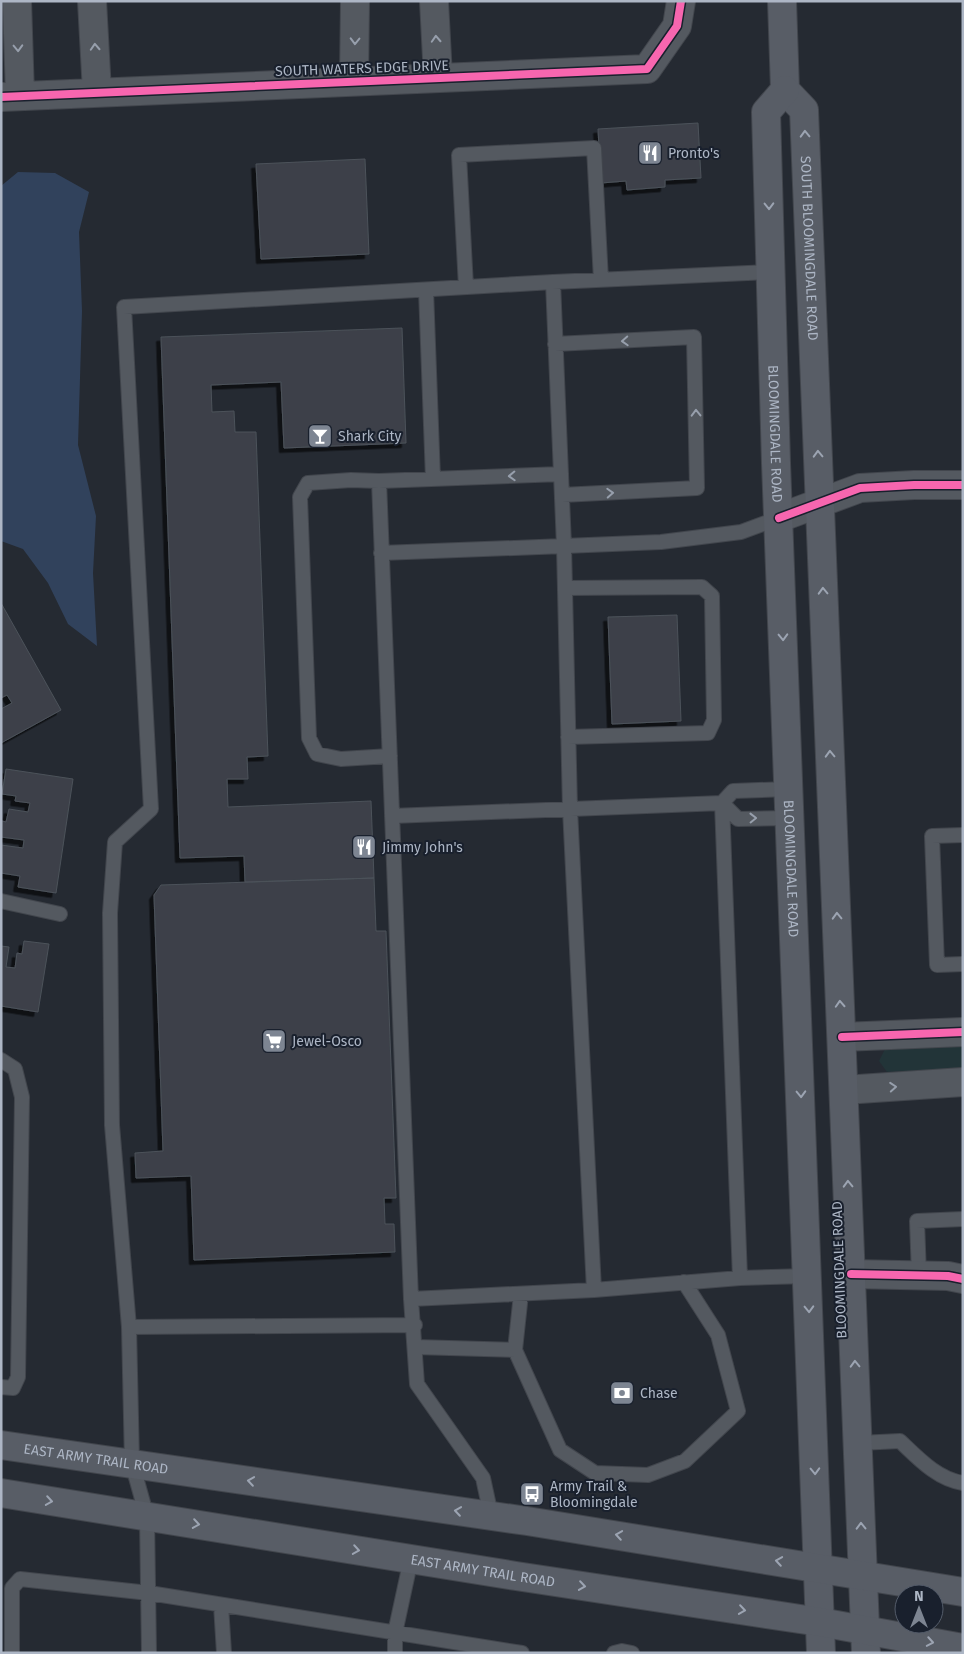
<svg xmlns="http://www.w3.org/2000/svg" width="964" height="1654" viewBox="0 0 964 1654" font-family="'Fira Sans',sans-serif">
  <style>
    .green { fill: #223438 }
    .water { fill: #31425c }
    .building { fill: #3c4149; stroke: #4c525a; filter: url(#shadow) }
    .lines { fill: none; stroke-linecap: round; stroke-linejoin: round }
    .service-casing { stroke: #42464d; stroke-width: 16 }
    .minor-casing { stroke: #42464d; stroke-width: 30 }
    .secondary-casing { stroke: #42464d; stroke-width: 30 }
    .service { stroke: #545960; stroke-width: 14 }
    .minor { stroke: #545960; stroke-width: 28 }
    .secondary { stroke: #585d66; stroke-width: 28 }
    .cycleway-casing { stroke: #19202d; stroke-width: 11 }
    .cycleway { stroke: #f766af; stroke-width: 8 }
    .oneway { stroke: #979fac }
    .oneway2 { stroke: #9ca4b2 }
    .labels { text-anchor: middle; stroke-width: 4; stroke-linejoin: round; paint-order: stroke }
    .street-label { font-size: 14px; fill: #adb6c5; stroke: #19202d }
    .poi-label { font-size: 14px; fill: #adb6c5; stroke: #19202d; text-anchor: start }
  </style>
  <defs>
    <filter id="shadow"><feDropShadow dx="-4.5" dy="4.5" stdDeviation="0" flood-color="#0009"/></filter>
  </defs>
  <rect width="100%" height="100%" fill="#252a32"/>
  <path class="green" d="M 963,1046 L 963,1069 L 887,1072 L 879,1061 L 885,1049 Z"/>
  <path class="water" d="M 18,172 L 55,173 L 89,192 L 79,232 L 82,311 L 78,445 L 96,516 L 93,573 L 97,646 L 68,624 L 48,583 L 23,549 L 1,541 L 1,186 Z"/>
  <path class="building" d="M 698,123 L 701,178 L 665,180 L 665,187 L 627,190 L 626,181 L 601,183 L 598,129 Z
    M 365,159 L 369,254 L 261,259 L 256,164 Z
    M 402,328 L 406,443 L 284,448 L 281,382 L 211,385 L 212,412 L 234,411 L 235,432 L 256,432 L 268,756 L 247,757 L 248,779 L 227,779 L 228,807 L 371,801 L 374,878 L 245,882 L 244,856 L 180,858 L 161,337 Z
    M 1,603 L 61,710 L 1,743 L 1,709 L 12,703 L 7,695 L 1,698 Z
    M 677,615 L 681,721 L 612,724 L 608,617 Z
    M 6,769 L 73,779 L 56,893 L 18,887 L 20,876 L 1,873 L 1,845 L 23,848 L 24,840 L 1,837 L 2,821 L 6,822 L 9,809 L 28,812 L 30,803 L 15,801 L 16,796 L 2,794 Z
    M 374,878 L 376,931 L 386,931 L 396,1198 L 384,1198 L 385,1224 L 394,1224 L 395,1252 L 194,1260 L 191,1176 L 136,1178 L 135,1153 L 163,1151 L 154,895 L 161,885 Z
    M 24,941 L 49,944 L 38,1012 L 1,1006 L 1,946 L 9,947 L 6,967 L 15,968 L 17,953 L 22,954 Z"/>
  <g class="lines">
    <defs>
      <path id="service" d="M 553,282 L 564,546 L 661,542 L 741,532 L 779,518
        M 466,287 L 459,155 L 594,148 L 601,280
        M 426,290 L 433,479
        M 555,344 L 694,337 L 697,488 L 562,495
        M 379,481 L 351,480 L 308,483 L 300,497 L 309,738 L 317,754 L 341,759 L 390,756
        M 381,553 L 564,546 L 570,809 L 594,1290 L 411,1299 L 417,1384 L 483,1478 L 491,1515
        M 565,588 L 702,587 L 712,596 L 714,720 L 708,733 L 568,737
        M 722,803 L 740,1278
        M 722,803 L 738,819 L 790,818
        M 392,816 L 722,803 L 733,791 L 788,789
        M 963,835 L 932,836 L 937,965 L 963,964
        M 1,901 L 60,914
        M 1,1060 L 15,1069 L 22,1097 L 18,1377 L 13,1388 L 1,1387
        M 919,1275 L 917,1221 L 963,1219
        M 594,1290 L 740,1278 L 808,1276
        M 411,1299 L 379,481 L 561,474
        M 129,1327 L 415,1325
        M 415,1347 L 515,1350 L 560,1450 L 595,1473 L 648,1475 L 685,1461 L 738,1411 L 718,1335 L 684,1282
        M 515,1350 L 521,1294
        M 859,1443 L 900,1441 C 918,1458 937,1479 963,1483
        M 221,1605 L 224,1653
        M 12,1653 L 12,1588 L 20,1579 L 149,1593 L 522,1653
        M 149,1653 L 147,1517 L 132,1463 L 129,1327 L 112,1125 L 110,913 L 115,842 L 151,809 L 124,307 L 553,282 L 770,272
        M 395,1653 L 395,1633 L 411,1559
        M 614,1653 L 622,1651 L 632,1653"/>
      <path id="minor" d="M 17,1 L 20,96
        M 92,1 L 97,92
        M 434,1 L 438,77
        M 354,81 L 355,1
        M 1,97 L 647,69 L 677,26 L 681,1
        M 779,518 L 860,488 L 914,485 L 963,485
        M 842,1037 L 963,1032
        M 844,1090 L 963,1082
        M 851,1274 L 948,1276 L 963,1279"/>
      <g id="secondary">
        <path id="s1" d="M 782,1 L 785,90 L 804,110 L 866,1653"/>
        <path id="s2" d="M 785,90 L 766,112 L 776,463 L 821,1653"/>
        <path id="s3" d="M 1,1445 L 527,1521 L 963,1592"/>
        <path id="s4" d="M 1,1493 L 516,1576 L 820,1622 L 963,1648"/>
      </g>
    </defs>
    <use href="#service" class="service-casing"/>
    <use href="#minor" class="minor-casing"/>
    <use href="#secondary" class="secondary-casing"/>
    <use href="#service" class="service"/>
    <use href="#minor" class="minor"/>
    <use href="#secondary" class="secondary"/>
    <defs>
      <path id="cycleway" d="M 1,97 L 647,69 L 677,26 L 681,1
        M 779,518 L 860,488 L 914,485 L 963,485
        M 842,1037 L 963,1032
        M 851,1274 L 948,1276 L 963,1279"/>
    </defs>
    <use href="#cycleway" class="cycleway-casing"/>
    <use href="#cycleway" class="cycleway"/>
  </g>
  <defs><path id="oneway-chevron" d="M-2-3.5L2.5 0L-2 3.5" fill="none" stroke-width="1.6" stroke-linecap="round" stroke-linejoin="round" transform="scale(1.25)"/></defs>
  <g class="oneway">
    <use href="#oneway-chevron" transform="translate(436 39) rotate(-93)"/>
    <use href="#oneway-chevron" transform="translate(355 41) rotate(91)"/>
    <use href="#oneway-chevron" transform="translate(95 47) rotate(-93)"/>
    <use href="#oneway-chevron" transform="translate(18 48) rotate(88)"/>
    <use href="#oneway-chevron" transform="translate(625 341) rotate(177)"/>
    <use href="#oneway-chevron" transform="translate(696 413) rotate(-91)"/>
    <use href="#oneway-chevron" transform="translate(512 476) rotate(178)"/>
    <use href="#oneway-chevron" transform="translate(610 493) rotate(-3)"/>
    <use href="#oneway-chevron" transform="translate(753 818) rotate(-1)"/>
    <use href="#oneway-chevron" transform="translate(893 1087) rotate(-4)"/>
  </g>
  <g class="oneway2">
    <use href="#oneway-chevron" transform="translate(805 134) rotate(-92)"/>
    <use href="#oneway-chevron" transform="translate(769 206) rotate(89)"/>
    <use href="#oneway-chevron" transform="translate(818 454) rotate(-92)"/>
    <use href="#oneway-chevron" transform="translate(823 591) rotate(-92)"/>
    <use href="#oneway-chevron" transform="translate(783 637) rotate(88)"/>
    <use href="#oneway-chevron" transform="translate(830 754) rotate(-92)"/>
    <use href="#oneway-chevron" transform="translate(837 916) rotate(-92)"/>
    <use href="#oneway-chevron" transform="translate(840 1004) rotate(-93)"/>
    <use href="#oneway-chevron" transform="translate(801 1094) rotate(88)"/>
    <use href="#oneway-chevron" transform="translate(848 1184) rotate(-92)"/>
    <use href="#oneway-chevron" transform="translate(809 1309) rotate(88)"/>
    <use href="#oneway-chevron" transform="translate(855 1364) rotate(-92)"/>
    <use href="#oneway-chevron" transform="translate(815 1471) rotate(88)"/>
    <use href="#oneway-chevron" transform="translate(251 1481) rotate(-172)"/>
    <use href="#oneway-chevron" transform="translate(49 1501) rotate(9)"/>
    <use href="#oneway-chevron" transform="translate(458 1511) rotate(-172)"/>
    <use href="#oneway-chevron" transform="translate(196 1524) rotate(9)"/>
    <use href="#oneway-chevron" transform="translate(861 1526) rotate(-91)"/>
    <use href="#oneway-chevron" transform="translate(619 1535) rotate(-171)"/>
    <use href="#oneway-chevron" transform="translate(356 1550) rotate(9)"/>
    <use href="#oneway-chevron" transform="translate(779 1561) rotate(-171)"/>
    <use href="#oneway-chevron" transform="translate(582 1586) rotate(8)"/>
    <use href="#oneway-chevron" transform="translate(742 1610) rotate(8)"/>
    <use href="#oneway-chevron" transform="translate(930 1642) rotate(10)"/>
  </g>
  <defs>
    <symbol id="restaurant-square" viewBox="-11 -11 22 22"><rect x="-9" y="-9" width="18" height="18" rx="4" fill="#7d8592" stroke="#19202d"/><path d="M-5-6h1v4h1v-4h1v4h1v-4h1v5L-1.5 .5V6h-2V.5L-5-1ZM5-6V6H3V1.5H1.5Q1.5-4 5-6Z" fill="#fff"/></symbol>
    <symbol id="bar-square" viewBox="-11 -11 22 22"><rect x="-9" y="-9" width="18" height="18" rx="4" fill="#7d8592" stroke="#19202d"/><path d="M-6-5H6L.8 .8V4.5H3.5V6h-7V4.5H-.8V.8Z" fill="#fff"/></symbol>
    <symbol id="supermarket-square" viewBox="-11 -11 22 22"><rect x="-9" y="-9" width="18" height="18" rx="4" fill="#7d8592" stroke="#19202d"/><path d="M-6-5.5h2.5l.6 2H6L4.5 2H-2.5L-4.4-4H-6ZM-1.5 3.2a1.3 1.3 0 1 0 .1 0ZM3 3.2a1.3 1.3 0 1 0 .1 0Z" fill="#fff"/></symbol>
    <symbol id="bank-square" viewBox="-11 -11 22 22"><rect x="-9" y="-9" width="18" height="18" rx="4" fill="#7d8592" stroke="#19202d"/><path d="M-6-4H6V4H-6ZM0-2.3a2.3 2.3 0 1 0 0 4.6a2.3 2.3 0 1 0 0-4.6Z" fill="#fff"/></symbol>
    <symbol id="bus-square" viewBox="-11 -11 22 22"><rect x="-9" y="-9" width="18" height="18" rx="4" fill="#7d8592" stroke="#19202d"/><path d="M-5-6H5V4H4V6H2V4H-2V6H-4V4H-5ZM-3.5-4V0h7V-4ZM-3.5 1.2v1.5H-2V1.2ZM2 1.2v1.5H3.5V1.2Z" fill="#fff"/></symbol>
  </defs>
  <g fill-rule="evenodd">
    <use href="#restaurant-square" x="636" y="139" width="28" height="28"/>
    <use href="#bar-square" x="306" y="422" width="28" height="28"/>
    <use href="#restaurant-square" x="350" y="833" width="28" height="28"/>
    <use href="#supermarket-square" x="260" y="1027" width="28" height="28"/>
    <use href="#bank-square" x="608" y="1379" width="28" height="28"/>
    <use href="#bus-square" x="518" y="1480" width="28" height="28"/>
  </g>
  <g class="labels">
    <g class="street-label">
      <text transform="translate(362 68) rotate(-2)" y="5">SOUTH WATERS EDGE DRIVE</text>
      <text dy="5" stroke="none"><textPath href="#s1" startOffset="255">SOUTH BLOOMINGDALE ROAD</textPath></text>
      <text dy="5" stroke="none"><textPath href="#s2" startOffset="351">BLOOMINGDALE ROAD</textPath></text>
      <text dy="5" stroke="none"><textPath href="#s2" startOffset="786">BLOOMINGDALE ROAD</textPath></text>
      <text transform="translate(839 1270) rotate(-92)" y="5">BLOOMINGDALE ROAD</text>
      <text dy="5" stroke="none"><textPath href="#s3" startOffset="96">EAST ARMY TRAIL ROAD</textPath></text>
      <text dy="5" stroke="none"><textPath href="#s4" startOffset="488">EAST ARMY TRAIL ROAD</textPath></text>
    </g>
    <g class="poi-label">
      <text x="668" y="158">Pronto's</text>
      <text x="338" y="441">Shark City</text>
      <text x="382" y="852">Jimmy John's</text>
      <text x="292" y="1046">Jewel-Osco</text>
      <text x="640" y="1398">Chase</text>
      <text x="550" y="1491">Army Trail &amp;<tspan x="550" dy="16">Bloomingdale</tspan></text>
    </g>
  </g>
  <rect width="964" height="1654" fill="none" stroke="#adb6c5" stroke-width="5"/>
  <g transform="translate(919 1609)"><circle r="24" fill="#19202d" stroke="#545c6a"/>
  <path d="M0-4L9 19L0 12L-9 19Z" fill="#7d8592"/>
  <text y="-8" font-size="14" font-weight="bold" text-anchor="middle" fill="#adb6c5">N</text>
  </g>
</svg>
